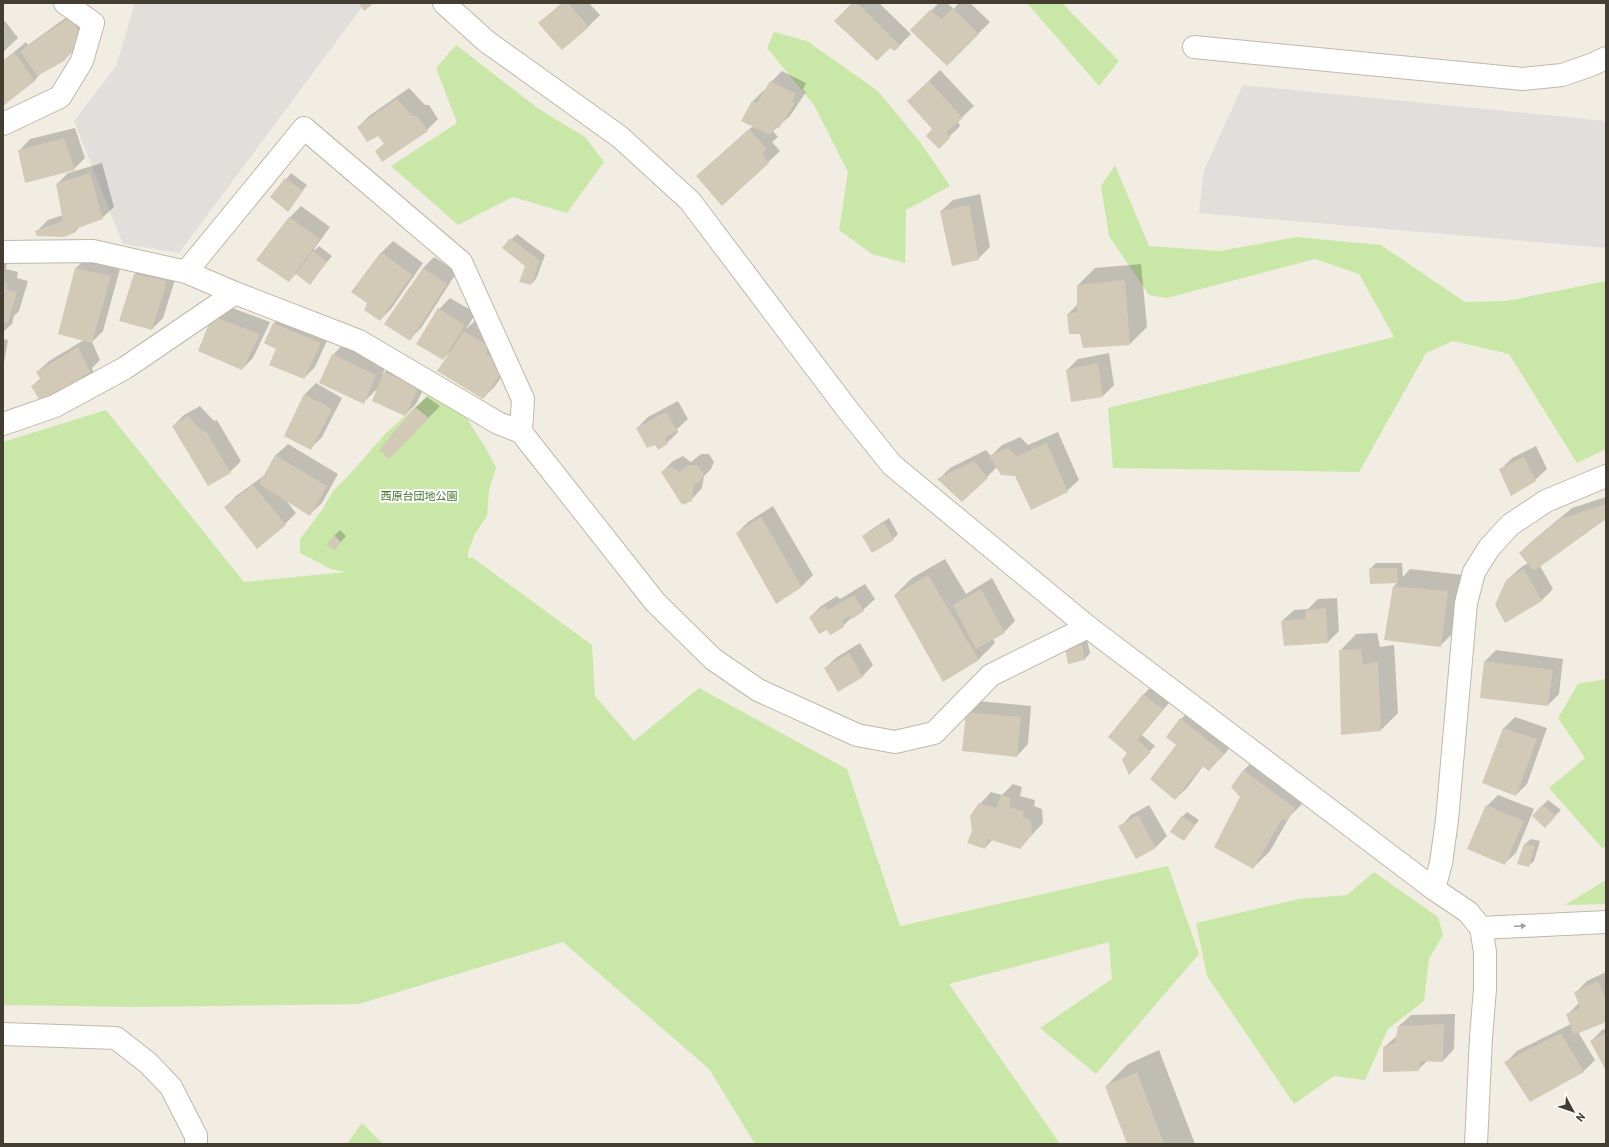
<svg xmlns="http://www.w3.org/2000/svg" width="1609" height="1147" viewBox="0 0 1609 1147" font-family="Barlow,'Noto Sans JP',sans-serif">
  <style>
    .green { fill: #c9e8a8 }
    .parking { fill: #e1dfdb }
    .shadow { fill: #0003 }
    .building { fill: #d3c9b7 }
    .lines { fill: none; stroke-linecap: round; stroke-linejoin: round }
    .minor-casing { stroke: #c0b8a7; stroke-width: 24 }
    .minor { stroke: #fff; stroke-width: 22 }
    .oneway { fill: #a19e98 }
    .labels { text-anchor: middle; stroke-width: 4; stroke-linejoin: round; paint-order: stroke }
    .park-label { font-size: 11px; fill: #407525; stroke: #fff }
  </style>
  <rect width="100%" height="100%" fill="#f1ede2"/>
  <path class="green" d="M 1027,3 L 1062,3 L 1119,61 L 1099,86 Z
    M 774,32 L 807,41 L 878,91 L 923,146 L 950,186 L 906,210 L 905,263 L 872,254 L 839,230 L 848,172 L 814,105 L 767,48 Z
    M 456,45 L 539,109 L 585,137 L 604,162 L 567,213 L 513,197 L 458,225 L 391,166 L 457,123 L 436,68 Z
    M 1115,165 L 1149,246 L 1220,251 L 1297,237 L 1381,245 L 1465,302 L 1507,301 L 1606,281 L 1606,449 L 1577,463 L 1509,354 L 1453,341 L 1426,353 L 1359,472 L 1113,468 L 1108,408 L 1394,337 L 1359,274 L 1315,259 L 1167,298 L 1149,295 L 1109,236 L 1101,186 Z
    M 430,391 L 463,414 L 468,420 L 488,452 L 496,468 L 489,490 L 487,516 L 475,534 L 468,552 L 468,558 L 473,558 L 592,645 L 595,696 L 634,741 L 699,688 L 847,769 L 900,926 L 1168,866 L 1199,954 L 1096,1074 L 1040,1028 L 1112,979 L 1109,942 L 949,984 L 1060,1144 L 755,1144 L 709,1069 L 563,942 L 359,1004 L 135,1007 L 3,1005 L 3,442 L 106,410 L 244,582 L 346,572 L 331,569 L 300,553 L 300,539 L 322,510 L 333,491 L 348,476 L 387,432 L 423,400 Z
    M 1606,679 L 1606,847 L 1602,848 L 1549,788 L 1585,758 L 1558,718 L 1578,684 Z
    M 1374,872 L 1438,917 L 1443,935 L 1429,959 L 1424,1001 L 1388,1029 L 1365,1080 L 1334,1076 L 1294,1104 L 1207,976 L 1196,923 L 1299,899 L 1347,895 Z
    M 1606,880 L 1606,904 L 1565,905 Z
    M 362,1123 L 383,1144 L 347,1144 Z"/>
  <path class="parking" d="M 135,3 L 365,3 L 179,253 L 123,244 L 74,121 L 116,66 Z
    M 1243,85 L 1606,121 L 1606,248 L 1199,213 L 1204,170 Z"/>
  <path class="shadow" d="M 562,3 L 589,3 L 600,15 L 588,27 L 539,23 Z
    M 854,3 L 879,3 L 911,34 L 895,50 Z
    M 939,3 L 947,3 L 954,9 L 959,3 L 970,3 L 990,22 L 947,65 L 911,30 Z
    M 79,8 L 85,12 L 75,49 L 64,60 L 43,71 L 34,81 L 3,105 L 3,61 L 26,42 L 28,45 Z
    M 5,21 L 18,38 L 3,52 L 3,23 Z
    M 940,70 L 974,106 L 958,121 L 960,126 L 939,147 L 933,129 L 908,101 Z
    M 782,71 L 806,83 L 803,90 L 806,92 L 790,116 L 773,131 L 778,137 L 772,142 L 780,151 L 722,205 L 697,176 L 753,126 L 742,120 L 753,101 L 764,90 L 766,91 L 771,82 Z
    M 409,88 L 425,105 L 429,105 L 438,119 L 427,130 L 376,151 L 385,143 L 378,135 L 358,127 L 369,116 Z
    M 75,128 L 85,158 L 74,169 L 19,151 L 30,139 Z
    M 102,163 L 114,207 L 102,218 L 80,226 L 75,232 L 37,231 L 48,220 L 63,215 L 57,184 L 68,173 Z
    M 291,173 L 307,185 L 288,211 L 272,197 Z
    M 980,194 L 990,247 L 978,259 L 941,211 L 953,200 Z
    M 301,206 L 330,227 L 314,249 L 315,250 L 319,246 L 332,256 L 310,283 L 297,273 L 288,281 L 258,260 L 290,217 Z
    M 517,234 L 545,255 L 536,279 L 531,284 L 526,266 L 503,248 Z
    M 393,241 L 423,263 L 391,309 L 380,320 L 368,302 L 353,291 L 382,252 Z
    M 3,257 L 8,258 L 6,269 L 18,272 L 17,278 L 28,281 L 19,311 L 14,316 L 12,324 L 3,332 Z
    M 87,257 L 121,265 L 103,331 L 92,342 L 100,360 L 92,368 L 94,373 L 83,384 L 32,386 L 41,378 L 37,372 L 49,361 L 84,340 L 76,268 Z
    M 434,257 L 457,272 L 421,328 L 410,339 L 423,268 Z
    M 146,263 L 178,270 L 163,318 L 152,329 L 135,274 Z
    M 1141,264 L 1147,327 L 1130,344 L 1081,333 L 1068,314 L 1078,304 L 1078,285 L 1095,268 Z
    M 450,298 L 476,313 L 466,329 L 476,320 L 516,356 L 495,386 L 483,398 L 450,352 L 443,359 L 439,309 Z
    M 224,305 L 270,322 L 253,358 L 242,369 L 199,351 Z
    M 285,312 L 331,332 L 315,367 L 304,378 L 277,348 L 265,342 L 274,323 Z
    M 3,339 L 8,340 L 3,368 Z
    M 344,343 L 387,364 L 382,375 L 396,361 L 430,376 L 416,404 L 405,415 L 378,388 L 364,402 L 333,355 Z
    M 1109,353 L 1114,385 L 1103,396 L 1067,370 L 1078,359 Z
    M 316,383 L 342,398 L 322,437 L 311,448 L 304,395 Z
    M 427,397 L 440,406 L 389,458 L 415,408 Z
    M 678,401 L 688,419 L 677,429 L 678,432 L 667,443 L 656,443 L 637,428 L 648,417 Z
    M 200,406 L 214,421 L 217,420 L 241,461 L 230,472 L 173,426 L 184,415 Z
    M 1058,432 L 1079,480 L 1067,491 L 1016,475 L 997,467 L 987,477 L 939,479 L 950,468 L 986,450 L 991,456 L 1002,445 L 1020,437 L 1028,445 Z
    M 288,444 L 338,474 L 322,503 L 310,514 L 285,499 L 296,513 L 285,524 L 225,507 L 236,496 L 265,475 L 276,455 Z
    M 1536,446 L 1547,469 L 1535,480 L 1501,469 L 1512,458 Z
    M 701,454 L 709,454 L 714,462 L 711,469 L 704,476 L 702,488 L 691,500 L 662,472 L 673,461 L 683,456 L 691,462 Z
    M 1606,497 L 1606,517 L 1540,566 L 1553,589 L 1542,600 L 1507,580 L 1519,569 L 1528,563 L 1520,553 L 1531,542 L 1572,508 Z
    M 773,506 L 813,575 L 802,586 L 776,602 L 737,533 L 748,522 Z
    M 889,518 L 898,534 L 893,539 L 863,536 L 869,531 Z
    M 340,530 L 346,536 L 335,549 L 334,536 Z
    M 945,559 L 966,594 L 992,578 L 1015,621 L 1004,632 L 993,639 L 995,643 L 979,659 L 943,681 L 895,595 L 912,578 Z
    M 1376,563 L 1402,563 L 1403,577 L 1410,569 L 1464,575 L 1457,629 L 1440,646 L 1394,586 L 1398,582 L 1370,569 Z
    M 865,584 L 875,599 L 863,610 L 852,617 L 843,626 L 827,629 L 810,617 L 821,606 L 837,596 L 840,599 Z
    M 1337,598 L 1339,631 L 1328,642 L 1282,621 L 1294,610 L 1308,609 L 1318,599 Z
    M 1377,633 L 1380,647 L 1394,645 L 1398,713 L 1381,730 L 1342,734 L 1340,651 L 1356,634 Z
    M 1087,640 L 1090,653 L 1085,659 L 1069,663 L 1066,649 Z
    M 860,643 L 873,665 L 862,677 L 825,668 L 837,657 Z
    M 1496,650 L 1563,659 L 1559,694 L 1548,705 L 1485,661 Z
    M 1155,683 L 1174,697 L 1142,735 L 1155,746 L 1129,774 L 1134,746 L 1109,737 L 1144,694 Z
    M 978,701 L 1031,706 L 1028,744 L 1017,756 L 967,713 Z
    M 1192,708 L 1235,742 L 1220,759 L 1203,766 L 1187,788 L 1175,799 L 1177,745 L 1167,737 L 1181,719 Z
    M 1515,717 L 1547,728 L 1527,784 L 1516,795 L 1483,782 L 1504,728 Z
    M 1260,753 L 1303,803 L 1290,816 L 1270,851 L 1253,868 L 1241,797 L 1232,787 L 1244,770 Z
    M 1013,784 L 1022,787 L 1020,796 L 1035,800 L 1034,806 L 1042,809 L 1043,823 L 1020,848 L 993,839 L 985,848 L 973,832 L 980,804 L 991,792 L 1002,795 Z
    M 1498,795 L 1534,809 L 1516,853 L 1504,864 L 1487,806 Z
    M 1548,800 L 1561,810 L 1545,826 L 1542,806 Z
    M 1149,805 L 1167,836 L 1156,847 L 1137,858 L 1120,827 L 1131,815 Z
    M 1187,812 L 1199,820 L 1184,839 L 1182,817 Z
    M 1531,839 L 1540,841 L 1534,861 L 1528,866 L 1518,863 L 1525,844 Z
    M 1606,972 L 1606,1021 L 1578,1032 L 1595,1060 L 1584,1071 L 1530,1101 L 1506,1062 L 1517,1051 L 1571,1024 L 1567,1015 L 1579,1003 L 1576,992 L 1587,981 Z
    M 1455,1014 L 1454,1049 L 1443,1061 L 1428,1060 L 1418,1070 L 1384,1047 L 1398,1035 L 1399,1026 L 1411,1015 Z
    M 1606,1028 L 1606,1069 L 1591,1041 L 1602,1030 Z
    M 1159,1050 L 1195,1144 L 1128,1144 L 1106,1086 L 1128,1064 Z"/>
  <path class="building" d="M 359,3 L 374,3 L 364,11 Z
    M 563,3 L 568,3 L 589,27 L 562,50 L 538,23 Z
    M 852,3 L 857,3 L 900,46 L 895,51 L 890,48 L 877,61 L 834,21 Z
    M 953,8 L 979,34 L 947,66 L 910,30 L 930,10 L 942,19 Z
    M 67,19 L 74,23 L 78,31 L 75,47 L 64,61 L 37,76 L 20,51 Z
    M 14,52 L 35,81 L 3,106 L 3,61 Z
    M 770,81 L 796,94 L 792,101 L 795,103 L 779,128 L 775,127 L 770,135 L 741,121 L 752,101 L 757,103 Z
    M 929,81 L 963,118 L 946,132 L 950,138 L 939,149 L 926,136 L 932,129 L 907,101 Z
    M 397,99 L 413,116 L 417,116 L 428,131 L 382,162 L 375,151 L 384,144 L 378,136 L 367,142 L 357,127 Z
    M 749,129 L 767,149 L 762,154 L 769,163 L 722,206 L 696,176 Z
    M 64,138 L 75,170 L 25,183 L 18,150 Z
    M 90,173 L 103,219 L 75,229 L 76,232 L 64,237 L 37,236 L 35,231 L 63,221 L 56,184 Z
    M 285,178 L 303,191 L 288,212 L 270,197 Z
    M 969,205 L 979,260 L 952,266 L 940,211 Z
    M 289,217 L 320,239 L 289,282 L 256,260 Z
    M 510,238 L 540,261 L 531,285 L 519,282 L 525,266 L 502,248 Z
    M 313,251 L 327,262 L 310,285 L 296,274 Z
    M 381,252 L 412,275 L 380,321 L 364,310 L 367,303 L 351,292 Z
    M 75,268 L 111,276 L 92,343 L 58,334 Z
    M 423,268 L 447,284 L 410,341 L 384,324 Z
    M 134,274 L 167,281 L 152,330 L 119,321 Z
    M 1125,280 L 1130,345 L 1083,348 L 1080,334 L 1069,334 L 1067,314 L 1077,312 L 1077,285 Z
    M 3,282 L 8,284 L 6,289 L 17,292 L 8,323 L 5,322 L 4,326 Z
    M 438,308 L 465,325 L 443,360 L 416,344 Z
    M 212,316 L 260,334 L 242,370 L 198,351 Z
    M 273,323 L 321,343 L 304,379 L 269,365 L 276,349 L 264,343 Z
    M 464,331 L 489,346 L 486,353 L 505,368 L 483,399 L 437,371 Z
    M 78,347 L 90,372 L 80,378 L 83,385 L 43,406 L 31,386 L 41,380 L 36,372 Z
    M 332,354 L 376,375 L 364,404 L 319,383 Z
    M 1098,363 L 1103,397 L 1071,402 L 1066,370 Z
    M 384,372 L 419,387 L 405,416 L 372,401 Z
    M 304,394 L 332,409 L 311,450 L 284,436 Z
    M 415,407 L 429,418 L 389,459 L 379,450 Z
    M 666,412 L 677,431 L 665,438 L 668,444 L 658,450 L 655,445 L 647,448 L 636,428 Z
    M 188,416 L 203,432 L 206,431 L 231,473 L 208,486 L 172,426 Z
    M 1047,443 L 1068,492 L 1031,510 L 1015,476 L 1001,475 L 989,456 L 1008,448 L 1017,456 Z
    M 275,455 L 327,486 L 310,516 L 259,484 Z
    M 1524,457 L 1536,481 L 1511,496 L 1499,469 Z
    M 974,461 L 988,478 L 962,502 L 937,479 Z
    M 689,465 L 697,465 L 704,474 L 700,481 L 694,484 L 692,501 L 682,505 L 661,472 L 671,466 L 679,472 Z
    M 253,485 L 286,525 L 257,549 L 224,507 Z
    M 1606,504 L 1606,519 L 1534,571 L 1519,553 L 1560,519 Z
    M 761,517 L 802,587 L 776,604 L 736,533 Z
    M 884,523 L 894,540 L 872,553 L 862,536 Z
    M 334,535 L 341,542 L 335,550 L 326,545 Z
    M 1369,568 L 1397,568 L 1398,583 L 1370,584 Z
    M 1524,569 L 1542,601 L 1505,623 L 1495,605 L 1506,580 Z
    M 928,575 L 979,660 L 943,682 L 894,595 Z
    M 1393,586 L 1448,591 L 1441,647 L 1384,640 Z
    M 981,589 L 1005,633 L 976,649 L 953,605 Z
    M 854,595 L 864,611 L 852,619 L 849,616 L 842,621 L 844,627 L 830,635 L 827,630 L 819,634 L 809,617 L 825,606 L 828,610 Z
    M 1326,608 L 1328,643 L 1284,646 L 1281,621 L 1305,619 L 1306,610 Z
    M 1082,645 L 1085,660 L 1068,664 L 1065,648 Z
    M 1361,649 L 1363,664 L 1378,662 L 1381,731 L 1341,735 L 1339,650 Z
    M 849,653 L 863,677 L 838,692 L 824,668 Z
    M 1484,661 L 1553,670 L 1548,706 L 1480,698 Z
    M 1143,694 L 1163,709 L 1137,740 L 1151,752 L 1129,775 L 1122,760 L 1127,753 L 1108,737 Z
    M 966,712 L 1021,717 L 1017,757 L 962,751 Z
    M 1180,718 L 1224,754 L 1209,771 L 1202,766 L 1175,800 L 1150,779 L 1176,745 L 1166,737 Z
    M 1503,728 L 1537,739 L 1516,796 L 1482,783 Z
    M 1243,770 L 1295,808 L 1287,821 L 1282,819 L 1253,869 L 1214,847 L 1240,797 L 1231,787 Z
    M 1001,795 L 1011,798 L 1009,807 L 1024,811 L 1023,817 L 1031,820 L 1032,835 L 1020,849 L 988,839 L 985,849 L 967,843 L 972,831 L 970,816 L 979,803 L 996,808 Z
    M 1486,805 L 1524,821 L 1505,865 L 1467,849 Z
    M 1542,805 L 1556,816 L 1545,828 L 1532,816 Z
    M 1138,815 L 1156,848 L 1136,859 L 1118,826 Z
    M 1181,816 L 1195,825 L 1184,841 L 1170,832 Z
    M 1524,844 L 1535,846 L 1529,867 L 1517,864 Z
    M 1598,981 L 1606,999 L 1606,1022 L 1574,1035 L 1566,1014 L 1580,1008 L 1574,992 Z
    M 1444,1024 L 1443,1062 L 1420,1061 L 1419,1071 L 1383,1072 L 1383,1047 L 1395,1043 L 1398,1026 Z
    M 1561,1033 L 1584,1072 L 1530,1102 L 1504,1062 Z
    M 1606,1033 L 1606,1071 L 1590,1041 Z
    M 1137,1072 L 1164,1144 L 1127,1144 L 1105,1086 Z"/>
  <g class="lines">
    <defs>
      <path id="minor" d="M 444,3 L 486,41 L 620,137 L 690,201 L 847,409 L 892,465 L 1088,627 L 1434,889 L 1468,912 L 1481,928 L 1485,952 L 1485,989 L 1481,1037 L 1476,1144
        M 1194,47 L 1523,79 L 1562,75 L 1591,65 L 1606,58
        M 3,124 L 60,97 L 82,61 L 93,23 L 65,3
        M 3,252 L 93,251 L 186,272 L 235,293 L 359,341 L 498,423 L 521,432 L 655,602 L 713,659 L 758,690 L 857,735 L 895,742 L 934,733 L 991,675 L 1088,627
        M 186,272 L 304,128 L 461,262 L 523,399 L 521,432
        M 3,424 L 55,406 L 125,368 L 235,293
        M 1434,889 L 1441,863 L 1447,820 L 1466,603 L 1474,572 L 1489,548 L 1510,525 L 1546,501 L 1606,476
        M 1481,928 L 1606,922
        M 3,1034 L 116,1038 L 148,1063 L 171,1087 L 196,1136 L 196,1144"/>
    </defs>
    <use href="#minor" class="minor-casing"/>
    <use href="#minor" class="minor"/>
  </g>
  <defs><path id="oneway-solid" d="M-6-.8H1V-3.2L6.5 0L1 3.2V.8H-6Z"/></defs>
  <use class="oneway" href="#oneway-solid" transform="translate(1520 926) rotate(-3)"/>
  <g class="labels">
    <g class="park-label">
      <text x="419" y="500">西原台団地公園</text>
    </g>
  </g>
  <rect width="1609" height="1147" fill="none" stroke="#433d32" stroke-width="8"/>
  <g transform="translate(1573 1111) rotate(130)" stroke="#ffffff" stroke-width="3" paint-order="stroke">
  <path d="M0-3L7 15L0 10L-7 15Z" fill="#433d32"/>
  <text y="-6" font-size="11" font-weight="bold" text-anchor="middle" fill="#433d32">N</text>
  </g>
</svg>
